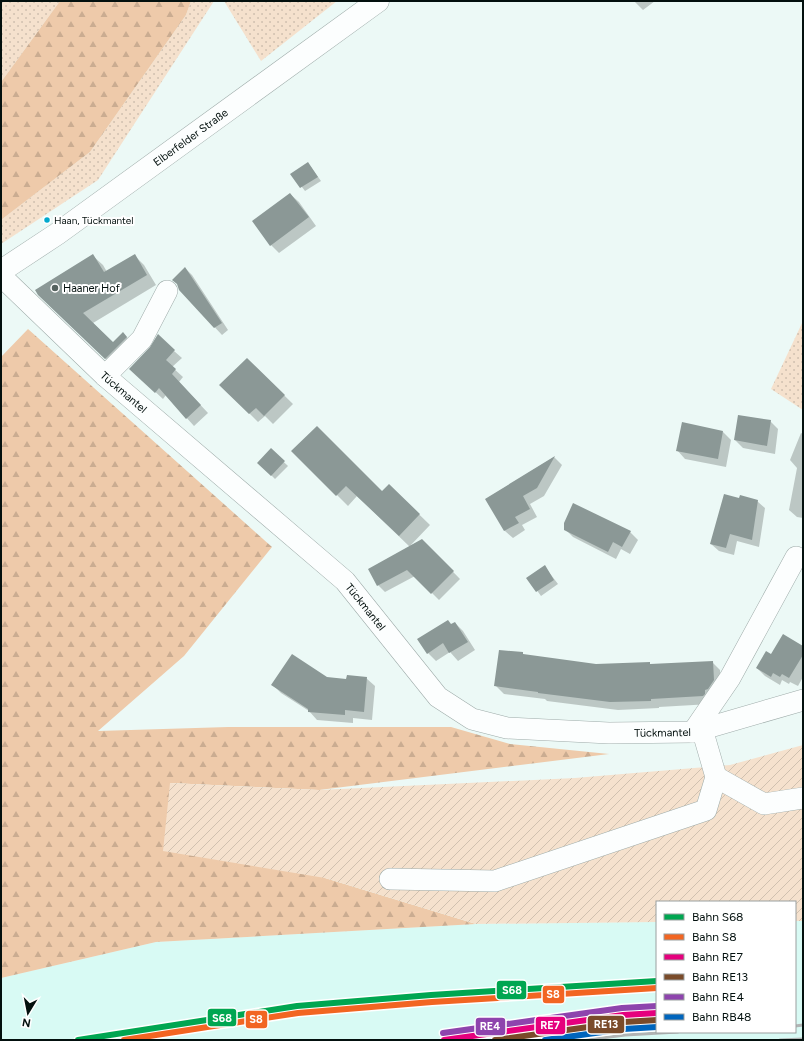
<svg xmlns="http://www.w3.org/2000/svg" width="804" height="1041" viewBox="0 0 804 1041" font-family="Figtree,sans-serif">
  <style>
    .built { fill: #d8faf4 }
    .grass { fill: url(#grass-dots) }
    .forest { fill: url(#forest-firs) }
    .garden { fill: url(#garden-furrows) }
    .shadow { fill: #0003 }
    .building { fill: #8b9896 }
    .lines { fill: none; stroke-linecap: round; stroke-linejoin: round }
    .minor-casing { stroke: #9eaba9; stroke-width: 22 }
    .major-casing { stroke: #9eaba9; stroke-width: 23 }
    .minor { stroke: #fcfefe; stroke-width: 21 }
    .major { stroke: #fcfefe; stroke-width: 22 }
    .rail { stroke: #b1b4b4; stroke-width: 3 }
    .rail-1-casing { stroke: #fff; stroke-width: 9 }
    .rail-2-casing { stroke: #fff; stroke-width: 9 }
    .rail-3-casing { stroke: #fff; stroke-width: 9 }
    .rail-4-casing { stroke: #fff; stroke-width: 9 }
    .rail-5-casing { stroke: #fff; stroke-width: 9 }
    .rail-6-casing { stroke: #fff; stroke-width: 9 }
    .rail-1 { stroke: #00a651; stroke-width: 6 }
    .rail-2 { stroke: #f26522; stroke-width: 6 }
    .rail-3 { stroke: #e5007d; stroke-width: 6 }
    .rail-4 { stroke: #7a4b2a; stroke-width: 6 }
    .rail-5 { stroke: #8e44ad; stroke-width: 6 }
    .rail-6 { stroke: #0065bd; stroke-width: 6 }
    .bus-dot { fill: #00a9ce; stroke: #fff; stroke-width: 1.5 }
    .poi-dot { fill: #55625f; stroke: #fff; stroke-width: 1.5 }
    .labels { text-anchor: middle; stroke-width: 4; stroke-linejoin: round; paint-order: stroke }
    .bus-label { font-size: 10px; fill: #03100e; stroke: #fff; text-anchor: start }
    .street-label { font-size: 11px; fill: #03100e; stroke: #fff }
    .poi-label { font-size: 11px; fill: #03100e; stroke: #fff; text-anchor: start }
    .line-badge { stroke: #fff; stroke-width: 1.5 }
    .badge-label { font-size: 11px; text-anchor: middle; font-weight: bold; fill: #fff }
  </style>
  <defs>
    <pattern id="grass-dots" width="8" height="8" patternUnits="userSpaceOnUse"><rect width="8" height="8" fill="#f5e1cd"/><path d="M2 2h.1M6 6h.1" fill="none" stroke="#d0c0af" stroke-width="1.8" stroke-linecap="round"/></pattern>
    <pattern id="forest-firs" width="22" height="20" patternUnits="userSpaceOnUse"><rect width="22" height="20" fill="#eecaaa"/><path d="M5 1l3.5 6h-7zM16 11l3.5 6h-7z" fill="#caac91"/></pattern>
    <pattern id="garden-furrows" width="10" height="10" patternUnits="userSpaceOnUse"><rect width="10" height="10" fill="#f5e1cd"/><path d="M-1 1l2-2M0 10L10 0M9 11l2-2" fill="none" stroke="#d0c0af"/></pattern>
  </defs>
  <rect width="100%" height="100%" fill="#ecf9f6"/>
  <path class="built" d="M 795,921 L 803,921 L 803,1040 L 1,1040 L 1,978 L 156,942 L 476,924 L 657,922 L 657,1032 L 795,1032 Z"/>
  <path class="grass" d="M 1,1 L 60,1 L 1,82 Z
    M 191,1 L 214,1 L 98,180 L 1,244 L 1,220 L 90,152 L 186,15 Z
    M 224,1 L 337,1 L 261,61 Z
    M 803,321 L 803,410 L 771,389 Z"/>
  <path class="forest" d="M 60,1 L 191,1 L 186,15 L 90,152 L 1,220 L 1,82 Z
    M 28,329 L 272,547 L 184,656 L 98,731 L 228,727 L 451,727 L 510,744 L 609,754 L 319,790 L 170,783 L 325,878 L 476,924 L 156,942 L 1,978 L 1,357 Z"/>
  <path class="garden" d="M 803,745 L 803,921 L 795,921 L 795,902 L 657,902 L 657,922 L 476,924 L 325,878 L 163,851 L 170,783 L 319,790 L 575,778 L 730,765 Z"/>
  <path class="shadow" d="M 634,1 L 655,1 L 643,10 Z
    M 311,167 L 321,181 L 305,191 L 292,174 Z
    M 290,194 L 299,202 L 316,226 L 279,253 L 271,245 Z
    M 134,255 L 144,265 L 156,285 L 93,323 L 113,343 L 123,333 L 136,347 L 115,368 L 49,305 L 93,256 L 103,265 L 107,272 Z
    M 185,268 L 192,275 L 228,330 L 222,335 L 180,290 Z
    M 174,351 L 182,358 L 172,367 L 183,377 L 179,382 L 208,413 L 194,426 L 166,395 L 163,399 L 138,376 Z
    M 247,359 L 293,404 L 273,424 L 265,416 L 258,422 L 221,385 Z
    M 770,421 L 778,429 L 775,454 L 743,448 L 735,440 Z
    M 723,432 L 731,440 L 726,467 L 685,459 L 677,450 Z
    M 801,433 L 803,434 L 803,518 L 797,517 L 789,510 L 797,468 L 790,460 Z
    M 271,450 L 288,466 L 275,479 L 259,463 Z
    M 293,451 L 382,492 L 389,485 L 430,525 L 410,546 L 422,540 L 460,579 L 439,600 L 415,576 L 385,592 L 378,585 L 410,547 L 357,496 L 348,506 Z
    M 554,457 L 562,465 L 544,496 L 530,504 L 537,517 L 522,525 L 525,530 L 513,538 L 505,531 L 486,499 Z
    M 740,499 L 757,501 L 765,508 L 759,547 L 737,541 L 734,555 L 719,551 L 711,544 Z
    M 565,529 L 630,532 L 638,540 L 630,554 L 621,549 L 616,559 L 573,537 Z
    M 545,567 L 558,584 L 541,596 L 528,578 Z
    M 455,623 L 463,631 L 475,650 L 458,661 L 450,652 L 436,661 L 428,653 Z
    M 803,647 L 803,677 L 798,686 L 790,682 L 789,684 L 782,680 L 780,685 L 765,676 L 757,668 L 771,656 Z
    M 522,653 L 525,656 L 596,665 L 649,663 L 651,665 L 712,662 L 720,670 L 721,689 L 711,704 L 659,707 L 659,708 L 618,710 L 547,701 L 545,699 L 504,694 L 496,686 Z
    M 326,678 L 347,680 L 366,678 L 375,686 L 372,720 L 353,718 L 353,723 L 317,720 L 309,711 L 281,693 L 273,685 Z"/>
  <path class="building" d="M 308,162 L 318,177 L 300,188 L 290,174 Z
    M 290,193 L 309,217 L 270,246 L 252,221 Z
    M 93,254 L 104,272 L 135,254 L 147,275 L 83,313 L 113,342 L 123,332 L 127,337 L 105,359 L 38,295 L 35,290 Z
    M 185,267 L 222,323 L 214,328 L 179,290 L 177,284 L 172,280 Z
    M 158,334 L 175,350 L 166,360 L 176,369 L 172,374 L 201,405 L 186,419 L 159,388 L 155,393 L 129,369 L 150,347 Z
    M 247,358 L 285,395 L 264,416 L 256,408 L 249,414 L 219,385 Z
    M 738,415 L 771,420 L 767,446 L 734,440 Z
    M 682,422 L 723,431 L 718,459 L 676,451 Z
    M 317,426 L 382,491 L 389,484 L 420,514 L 399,536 L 346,486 L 336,496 L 291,451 Z
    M 271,448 L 285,461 L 271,476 L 257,463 Z
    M 555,456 L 537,488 L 523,496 L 530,509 L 515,517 L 519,523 L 504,531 L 485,499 Z
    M 724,494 L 739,498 L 740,495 L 758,500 L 752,540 L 730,534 L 726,548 L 710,544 Z
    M 573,503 L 631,531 L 622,547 L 613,542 L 608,552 L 564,530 L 564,523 Z
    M 422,539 L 454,571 L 431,594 L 407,570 L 377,586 L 368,569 Z
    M 545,565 L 554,580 L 536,592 L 526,578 Z
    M 448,620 L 451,624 L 455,622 L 468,642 L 449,653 L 443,643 L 427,654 L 417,639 Z
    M 783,634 L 803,646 L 803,655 L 789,678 L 782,674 L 780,677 L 773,673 L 771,677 L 756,668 L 766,651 L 771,654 Z
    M 499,650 L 523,652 L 523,654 L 596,664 L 650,662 L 650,664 L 713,661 L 714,680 L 708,689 L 705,690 L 705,694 L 703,696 L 651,699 L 651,701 L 610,702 L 538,693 L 538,692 L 494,686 Z
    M 292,654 L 327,677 L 346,679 L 347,675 L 367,677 L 364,712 L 345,710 L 345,715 L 308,712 L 308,709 L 271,685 Z"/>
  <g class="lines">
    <defs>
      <g id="minor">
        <path id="s1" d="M 1,276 L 105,376 L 345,581 L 438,697 L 472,719 L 507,728 L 609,733 L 693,732 L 803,700"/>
        <path d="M 105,376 L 142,339 L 167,291"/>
        <path d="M 693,732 L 730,678 L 796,557"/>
        <path d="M 716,777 L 764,804 L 803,798"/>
        <path d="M 390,879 L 495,881 L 706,810 L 716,777 L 702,729"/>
      </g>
      <g id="major">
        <path id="s2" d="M 1,271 L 57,234 L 378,1"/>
      </g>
    </defs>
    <use href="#minor" class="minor-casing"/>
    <use href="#major" class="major-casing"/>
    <use href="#minor" class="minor"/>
    <use href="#major" class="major"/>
    <path class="rail" d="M 795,1026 L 803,1025
      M 586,1040 L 625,1035 L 678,1032
      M 780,1040 L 803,1039"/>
    <defs>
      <path id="rail-1" d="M 78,1040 L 297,1006 L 431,995 L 657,981"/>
      <path id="rail-2" d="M 124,1040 L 298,1013 L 432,1002 L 657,988"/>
      <path id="rail-3" d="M 444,1040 L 623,1015 L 657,1013"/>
      <path id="rail-4" d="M 495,1040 L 624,1022 L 657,1020"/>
      <path id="rail-5" d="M 443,1033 L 622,1008 L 657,1006"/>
      <path id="rail-6" d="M 545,1040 L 624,1029 L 657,1027"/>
    </defs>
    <use href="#rail-1" class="rail-1-casing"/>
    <use href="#rail-2" class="rail-2-casing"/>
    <use href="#rail-3" class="rail-3-casing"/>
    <use href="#rail-4" class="rail-4-casing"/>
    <use href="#rail-5" class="rail-5-casing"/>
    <use href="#rail-6" class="rail-6-casing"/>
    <use href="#rail-1" class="rail-1"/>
    <use href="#rail-2" class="rail-2"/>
    <use href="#rail-3" class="rail-3"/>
    <use href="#rail-4" class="rail-4"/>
    <use href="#rail-5" class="rail-5"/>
    <use href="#rail-6" class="rail-6"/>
  </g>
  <circle class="bus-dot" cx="47" cy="220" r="3.5"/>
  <circle class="poi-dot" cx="55" cy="288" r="4"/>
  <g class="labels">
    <g class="bus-label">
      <text x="54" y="224">Haan, Tückmantel</text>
    </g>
    <g class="street-label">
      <text dy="4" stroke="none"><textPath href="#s2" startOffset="232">Elberfelder Straße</textPath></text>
      <text dy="4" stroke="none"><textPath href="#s1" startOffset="169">Tückmantel</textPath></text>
      <text dy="4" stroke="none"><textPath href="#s1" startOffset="493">Tückmantel</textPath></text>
      <text dy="4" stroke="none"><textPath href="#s1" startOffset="841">Tückmantel</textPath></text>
    </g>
    <g class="poi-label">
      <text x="63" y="292">Haaner Hof</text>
    </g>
  </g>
  <g class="line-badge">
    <rect x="496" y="980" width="31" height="20" rx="4" fill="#00a651"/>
    <rect x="542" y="985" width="23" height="19" rx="4" fill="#f26522"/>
    <rect x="207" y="1008" width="30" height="19" rx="4" fill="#00a651"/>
    <rect x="245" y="1010" width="23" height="19" rx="4" fill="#f26522"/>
    <rect x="587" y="1015" width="38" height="19" rx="4" fill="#7a4b2a"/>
    <rect x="535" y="1016" width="31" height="19" rx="4" fill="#e5007d"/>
    <rect x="475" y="1017" width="31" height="19" rx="4" fill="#8e44ad"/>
  </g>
  <g class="badge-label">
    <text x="512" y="994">S68</text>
    <text x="553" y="998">S8</text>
    <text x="222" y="1022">S68</text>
    <text x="256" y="1023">S8</text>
    <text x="606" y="1028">RE13</text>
    <text x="550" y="1029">RE7</text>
    <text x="490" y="1030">RE4</text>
  </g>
  <rect width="804" height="1041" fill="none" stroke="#03100e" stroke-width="4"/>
  <rect x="656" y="901" width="140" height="132" fill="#ffffff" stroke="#9a9f9f"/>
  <rect x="664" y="914" width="20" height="6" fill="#00a651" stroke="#9a9f9f"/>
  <text x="692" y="921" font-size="12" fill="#03100e">Bahn S68</text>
  <rect x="664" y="934" width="20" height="6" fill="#f26522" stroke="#9a9f9f"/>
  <text x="692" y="941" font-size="12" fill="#03100e">Bahn S8</text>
  <rect x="664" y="954" width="20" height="6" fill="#e5007d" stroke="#9a9f9f"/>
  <text x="692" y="961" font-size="12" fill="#03100e">Bahn RE7</text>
  <rect x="664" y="974" width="20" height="6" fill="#7a4b2a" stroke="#9a9f9f"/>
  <text x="692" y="981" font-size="12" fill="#03100e">Bahn RE13</text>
  <rect x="664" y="994" width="20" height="6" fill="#8e44ad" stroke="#9a9f9f"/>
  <text x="692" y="1001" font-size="12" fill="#03100e">Bahn RE4</text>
  <rect x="664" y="1014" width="20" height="6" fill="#0065bd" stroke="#9a9f9f"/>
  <text x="692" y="1021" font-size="12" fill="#03100e">Bahn RB48</text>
  <g transform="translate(28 1013) rotate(190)" stroke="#ffffff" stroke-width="3" paint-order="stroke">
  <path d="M0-3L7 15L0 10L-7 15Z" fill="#03100e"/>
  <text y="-6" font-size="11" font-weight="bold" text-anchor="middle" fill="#03100e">N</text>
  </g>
</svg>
